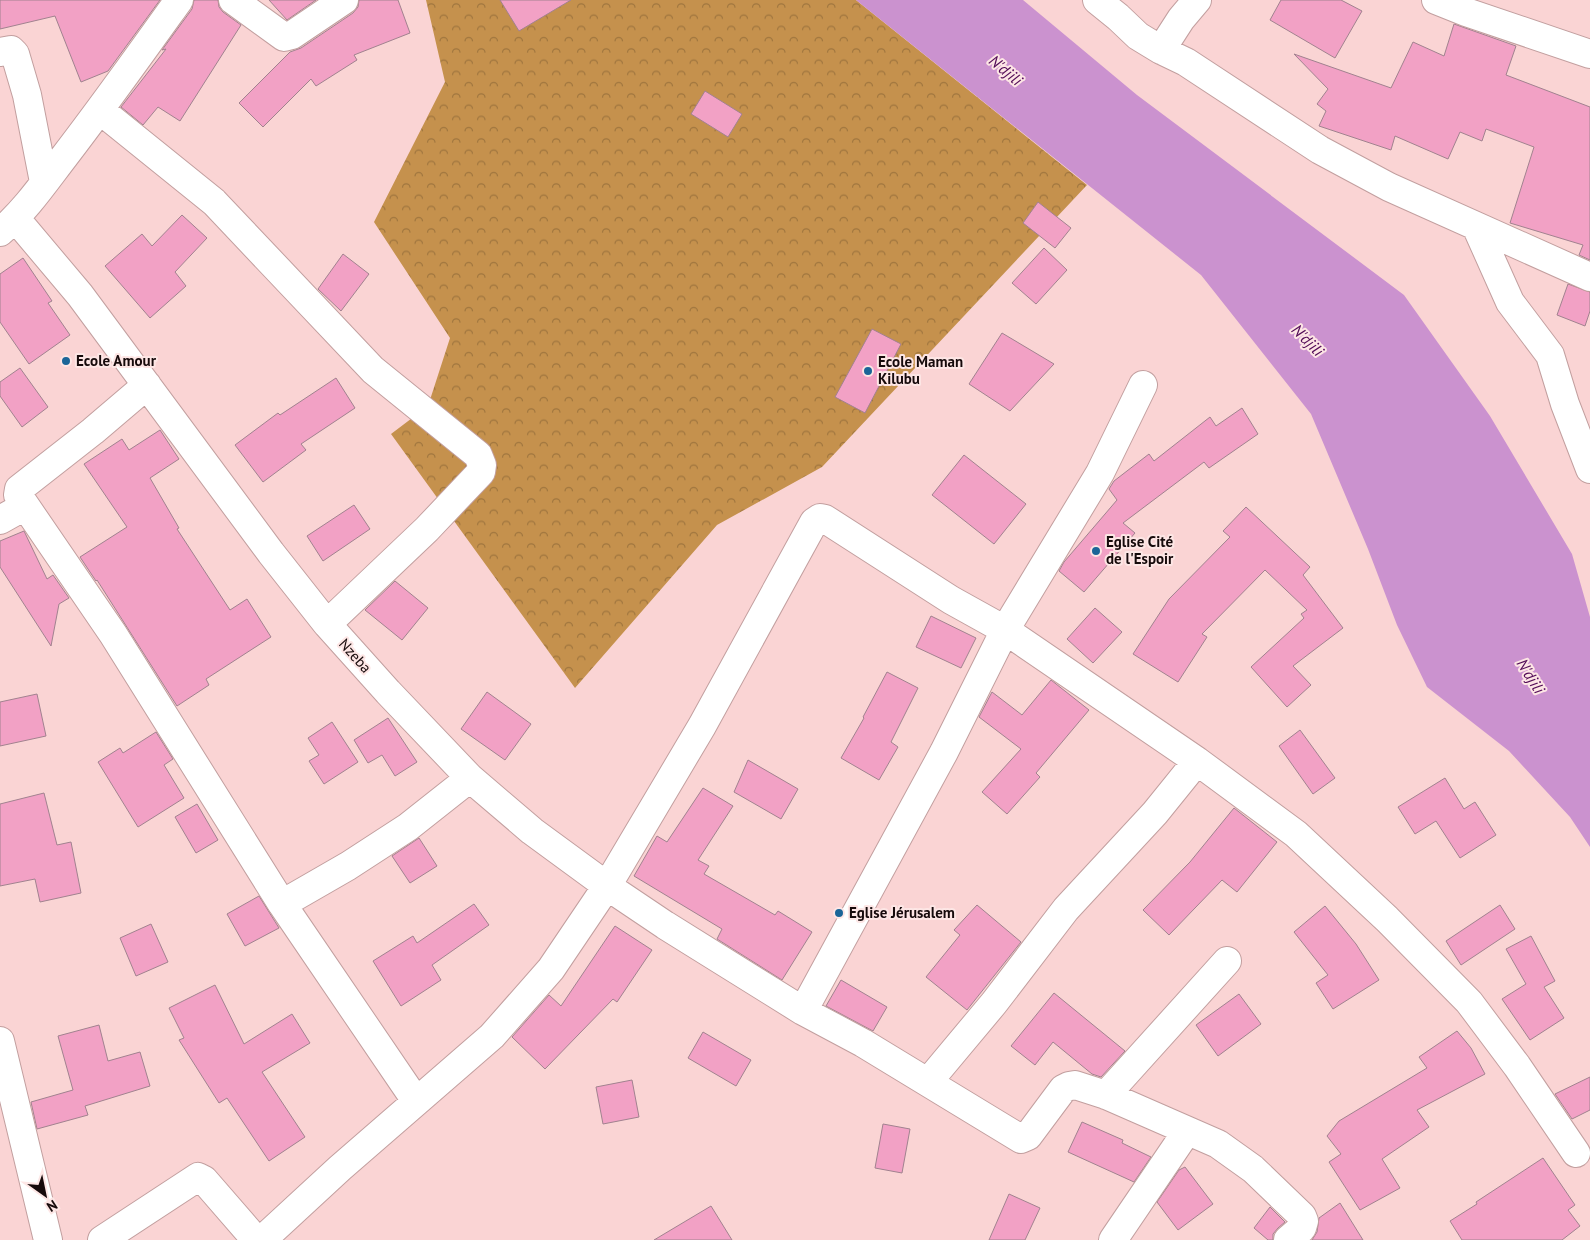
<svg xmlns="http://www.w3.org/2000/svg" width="1590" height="1240" viewBox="0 0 1590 1240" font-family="'PT Sans',sans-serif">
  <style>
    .forest { fill: url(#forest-crowns) }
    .water { fill: #cb92cf }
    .building { fill: #f2a1c5; stroke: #a1828f }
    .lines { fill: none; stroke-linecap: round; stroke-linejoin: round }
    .minor-casing { stroke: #c29f9f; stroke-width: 30 }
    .minor { stroke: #fff; stroke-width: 28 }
    .poi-dot { fill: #1b6598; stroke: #fde6e5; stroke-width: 2 }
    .labels { text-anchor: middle; stroke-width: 4; stroke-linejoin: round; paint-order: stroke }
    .poi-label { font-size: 15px; font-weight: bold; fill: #160a0b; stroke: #fde6e5; text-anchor: start }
    .street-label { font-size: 15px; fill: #160a0b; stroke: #fde6e5 }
    .water-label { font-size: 16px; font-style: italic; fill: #520b57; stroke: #fde6e5 }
  </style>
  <defs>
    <pattern id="forest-crowns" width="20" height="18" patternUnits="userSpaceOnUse" patternTransform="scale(1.25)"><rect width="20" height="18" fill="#c5914d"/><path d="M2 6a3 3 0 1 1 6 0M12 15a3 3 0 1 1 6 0" fill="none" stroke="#9f753e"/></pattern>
  </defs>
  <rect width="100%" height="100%" fill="#fad4d4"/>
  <path class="forest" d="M 426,0 L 856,0 L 1087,185 L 822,467 L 717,525 L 575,688 L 391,434 L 428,406 L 450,338 L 374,222 L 445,82 Z"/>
  <path class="water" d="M 856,0 L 1023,0 L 1137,95 L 1404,295 L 1490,416 L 1572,554 L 1590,617 L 1590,847 L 1570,817 L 1509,751 L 1427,687 L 1397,625 L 1368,549 L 1311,414 L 1201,275 Z"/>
  <path class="building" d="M 0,0 L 160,0 L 108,71 L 81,82 L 55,16 L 0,29 Z
    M 194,0 L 218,0 L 219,7 L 223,12 L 241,25 L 180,121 L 158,107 L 143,125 L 121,107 L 166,49 L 162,50 L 192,9 Z
    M 269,0 L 316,0 L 287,20 Z
    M 359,0 L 398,0 L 410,33 L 354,55 L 357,60 L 316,86 L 311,79 L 263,127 L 239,103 L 290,52 L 301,48 L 353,13 L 358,7 Z
    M 500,0 L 571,0 L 519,31 Z
    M 1281,0 L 1341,0 L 1362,11 L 1335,58 L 1270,20 Z
    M 1454,24 L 1516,46 L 1506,75 L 1590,107 L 1590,260 L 1579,255 L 1583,245 L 1510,223 L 1534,147 L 1486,129 L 1482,141 L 1460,132 L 1448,159 L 1395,136 L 1391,150 L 1319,126 L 1326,111 L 1317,104 L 1328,89 L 1294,54 L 1391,88 L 1413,42 L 1444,56 Z
    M 705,91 L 742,114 L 728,137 L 691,114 Z
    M 1038,202 L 1071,228 L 1055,248 L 1023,223 Z
    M 182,215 L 207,238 L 175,272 L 186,286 L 150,318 L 105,266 L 142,234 L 152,246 Z
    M 1044,248 L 1067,270 L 1036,304 L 1012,283 Z
    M 343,254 L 369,274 L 341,311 L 318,289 Z
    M 23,258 L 52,301 L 48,303 L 70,335 L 29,364 L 0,322 L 0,274 Z
    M 1568,284 L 1590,292 L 1590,311 L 1585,326 L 1557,315 Z
    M 872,329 L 901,344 L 865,413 L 835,397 Z
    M 1002,333 L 1054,364 L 1010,411 L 969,384 Z
    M 20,368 L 48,407 L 22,427 L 0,396 L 0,382 Z
    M 336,378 L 355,408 L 301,444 L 306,450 L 263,482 L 235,445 L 278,413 L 280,415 Z
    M 1242,408 L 1258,434 L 1209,468 L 1204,462 L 1123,523 L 1135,533 L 1084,592 L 1059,571 L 1064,562 L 1117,500 L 1109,489 L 1114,481 L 1149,454 L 1154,461 L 1210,417 L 1216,426 Z
    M 160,430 L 179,459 L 150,478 L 179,528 L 177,529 L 230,610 L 247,599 L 271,637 L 206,679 L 209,685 L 177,706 L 97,580 L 96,581 L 80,557 L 127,527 L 84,464 L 122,439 L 129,450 Z
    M 964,455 L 1026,504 L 994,544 L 932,495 Z
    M 354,505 L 370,529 L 323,561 L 307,536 Z
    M 1246,507 L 1310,567 L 1303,575 L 1343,628 L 1293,666 L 1311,685 L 1287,707 L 1251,667 L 1304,618 L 1301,614 L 1307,610 L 1265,570 L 1202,634 L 1207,637 L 1178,682 L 1133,654 L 1169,599 L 1230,537 L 1223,531 Z
    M 24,531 L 47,579 L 53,575 L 69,598 L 59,604 L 51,646 L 0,567 L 0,541 Z
    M 395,581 L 428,608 L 402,640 L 365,610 Z
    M 1095,608 L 1122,632 L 1093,663 L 1067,639 Z
    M 931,616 L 976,638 L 961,668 L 916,647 Z
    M 887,672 L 918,688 L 891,742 L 898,747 L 879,780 L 841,758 L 864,718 L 863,717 Z
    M 1051,680 L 1089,710 L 1036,773 L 1040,777 L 1007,814 L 982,792 L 1021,749 L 979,717 L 992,692 L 1022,715 Z
    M 487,692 L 531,724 L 505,760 L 461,729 Z
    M 37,694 L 46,736 L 0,746 L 0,702 Z
    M 388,718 L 417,762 L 395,776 L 382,755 L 368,763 L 354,740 Z
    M 332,722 L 358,762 L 324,784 L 309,761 L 319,755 L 308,738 Z
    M 1300,730 L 1335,778 L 1313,794 L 1279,746 Z
    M 156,732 L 173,759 L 164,765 L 184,798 L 138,827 L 98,762 L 120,748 L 123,753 Z
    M 748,760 L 798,789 L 781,819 L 734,792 Z
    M 1445,778 L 1464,809 L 1475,802 L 1496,835 L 1460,858 L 1436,821 L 1415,834 L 1398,807 Z
    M 703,788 L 733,806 L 698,860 L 709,866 L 704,874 L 775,915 L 778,911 L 812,932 L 782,980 L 717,939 L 722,929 L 634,876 L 657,836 L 667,842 Z
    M 44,793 L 57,845 L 71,842 L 81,893 L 40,902 L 35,879 L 0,886 L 0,804 Z
    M 197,804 L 218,840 L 196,853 L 175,817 Z
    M 1234,808 L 1277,842 L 1237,892 L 1222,880 L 1169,935 L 1143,910 L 1190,862 Z
    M 419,838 L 437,866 L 410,883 L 392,856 Z
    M 259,896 L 279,928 L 245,946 L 227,914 Z
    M 474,904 L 489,925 L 432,965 L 441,980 L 401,1006 L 373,961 L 413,936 L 417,943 Z
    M 977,905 L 1021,942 L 967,1010 L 926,977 L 960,935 L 954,930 Z
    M 1500,905 L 1515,929 L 1461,965 L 1446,941 Z
    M 1325,906 L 1356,944 L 1379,980 L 1333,1009 L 1316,983 L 1328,975 L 1294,932 Z
    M 151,924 L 168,962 L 136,976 L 120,938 Z
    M 615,926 L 652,950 L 617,1002 L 613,999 L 545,1069 L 512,1037 L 549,995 L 561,1006 Z
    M 1531,936 L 1555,981 L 1544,987 L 1564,1018 L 1530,1040 L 1502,999 L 1526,984 L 1506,949 Z
    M 841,980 L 887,1007 L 873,1031 L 826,1006 Z
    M 215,985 L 244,1044 L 292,1014 L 310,1043 L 262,1072 L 305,1137 L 269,1161 L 227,1098 L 219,1103 L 179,1040 L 184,1038 L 169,1008 Z
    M 1054,993 L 1125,1051 L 1101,1077 L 1092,1074 L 1053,1042 L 1035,1065 L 1011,1046 Z
    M 1239,994 L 1261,1024 L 1218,1056 L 1196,1025 Z
    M 99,1025 L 108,1061 L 140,1052 L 150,1086 L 85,1106 L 88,1115 L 37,1129 L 31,1102 L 73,1090 L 58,1036 Z
    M 1457,1031 L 1471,1048 L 1485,1074 L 1417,1110 L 1429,1127 L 1382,1159 L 1400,1188 L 1360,1210 L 1329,1162 L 1341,1154 L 1327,1136 L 1339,1121 L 1427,1068 L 1419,1057 Z
    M 703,1032 L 751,1060 L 736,1086 L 688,1058 Z
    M 1590,1077 L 1590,1110 L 1572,1119 L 1555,1094 Z
    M 632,1080 L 639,1117 L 603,1124 L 596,1087 Z
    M 1082,1122 L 1123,1140 L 1122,1143 L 1151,1157 L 1134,1182 L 1068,1152 Z
    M 883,1124 L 910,1129 L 902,1173 L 875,1168 Z
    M 1543,1158 L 1575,1205 L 1568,1210 L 1580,1226 L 1562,1240 L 1462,1240 L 1450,1221 L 1477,1204 L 1476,1202 Z
    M 1185,1167 L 1213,1204 L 1178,1230 L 1157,1202 L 1179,1170 Z
    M 1009,1194 L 1040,1208 L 1025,1240 L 989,1240 Z
    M 1340,1203 L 1363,1240 L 1312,1240 L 1317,1232 L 1319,1218 Z
    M 711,1206 L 732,1240 L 654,1240 Z
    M 1270,1207 L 1285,1222 L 1278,1228 L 1273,1234 L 1273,1240 L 1268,1240 L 1254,1228 Z"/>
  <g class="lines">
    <defs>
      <path id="minor" d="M 233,0 L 284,37 L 292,35 L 344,0
        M 1097,0 L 1118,17 L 1138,36 L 1161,50 L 1186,62 L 1320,150 L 1389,187 L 1590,277
        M 1436,0 L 1466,12 L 1590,54
        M 1161,50 L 1181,19 L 1197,0
        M 0,52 L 11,50 L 15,54 L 27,95 L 44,182
        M 100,110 L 214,202 L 373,370 L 478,455 L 482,465 L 481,472 L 427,529 L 327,624
        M 16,219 L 80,295 L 271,553 L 327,624 L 388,692 L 470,778 L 532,831 L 607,886 L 665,925 L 803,1011 L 863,1043 L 1021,1139 L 1028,1136 L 1063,1089 L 1069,1086 L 1075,1085 L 1106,1095 L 1218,1144 L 1253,1169 L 1302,1216 L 1304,1221 L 1302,1228 L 1288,1240
        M 1476,226 L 1510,302 L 1550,355 L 1565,404 L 1590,469
        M 0,232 C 25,211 44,183 64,157 C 104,105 141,53 179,0
        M 147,385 L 93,431 L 19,489 L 18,495 L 113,634 L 282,904 L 416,1101
        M 0,520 L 25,506
        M 282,904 L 348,866 L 408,827 L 470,778
        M 803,1011 L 944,752 L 1005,630 L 1100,473 L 1143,385
        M 0,1041 L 48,1240
        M 928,1082 L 994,1003 L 1066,909 L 1155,813 L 1197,761
        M 1106,1095 L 1227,961
        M 102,1240 L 198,1177 L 204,1180 L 256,1240
        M 262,1240 L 340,1168 L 492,1036 L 551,969 L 607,886 L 702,726 L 814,522 L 820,518 L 825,519 L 951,600 L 1005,630 L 1197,761 L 1296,834 L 1387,919 L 1469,1002 L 1517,1066 L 1576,1153
        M 1113,1240 L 1187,1131"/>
    </defs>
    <use href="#minor" class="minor-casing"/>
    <use href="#minor" class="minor"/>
  </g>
  <g class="poi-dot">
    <circle cx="66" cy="361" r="5"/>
    <circle cx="868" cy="371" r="5"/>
    <circle cx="1096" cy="551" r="5"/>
    <circle cx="839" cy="913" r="5"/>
  </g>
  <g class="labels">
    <g class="poi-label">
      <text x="76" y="366">Ecole Amour</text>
      <text x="878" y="367">Ecole Maman<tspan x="878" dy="17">Kilubu</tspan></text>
      <text x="1106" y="547">Eglise Cité<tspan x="1106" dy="17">de l'Espoir</tspan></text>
      <text x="849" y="918">Eglise Jérusalem</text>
    </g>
    <g class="street-label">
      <text transform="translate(355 656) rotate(48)" y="5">Nzeba</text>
    </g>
    <g class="water-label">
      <text transform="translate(1006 70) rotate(40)" y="6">N'djili</text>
      <text transform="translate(1308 340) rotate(45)" y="6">N'djili</text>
      <text transform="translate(1531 676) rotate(58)" y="6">N'djili</text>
    </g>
  </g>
  <g transform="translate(45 1195) rotate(147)" stroke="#fde6e5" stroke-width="4" paint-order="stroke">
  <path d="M0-4L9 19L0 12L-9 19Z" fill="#160a0b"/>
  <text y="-8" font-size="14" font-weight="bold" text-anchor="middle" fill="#160a0b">N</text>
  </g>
</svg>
